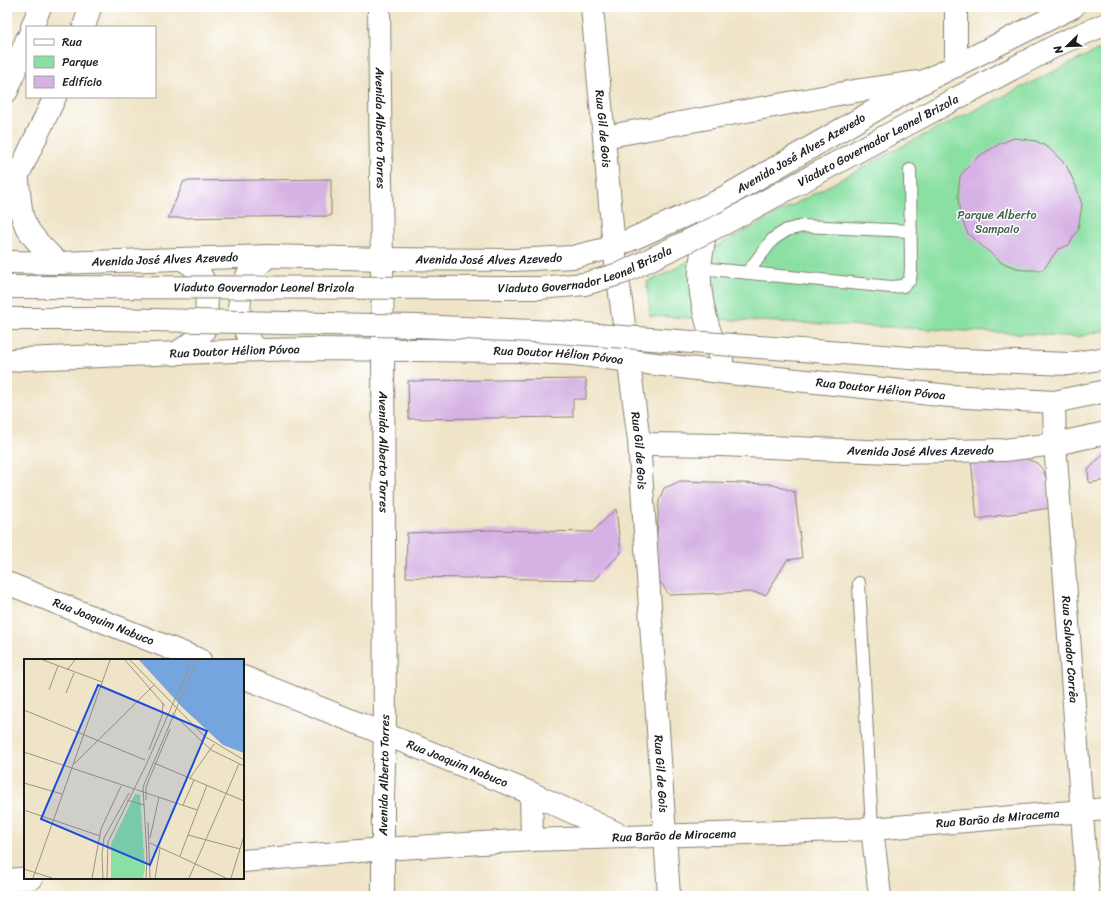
<svg xmlns="http://www.w3.org/2000/svg" width="1113" height="903" viewBox="0 0 1113 903" font-family="Sriracha,sans-serif">
  <style>
    .green { fill: #8ae0a3; stroke: #537e60 }
    .building { fill: #d6b2e4 }
    .lines { fill: none; stroke-linecap: round; stroke-linejoin: round }
    .lane-casing { stroke: #868072; stroke-width: 14 }
    .street-casing { stroke: #868072; stroke-width: 24 }
    .secondary-casing { stroke: #868072; stroke-width: 24 }
    .lane { stroke: #fff; stroke-width: 12 }
    .street { stroke: #fff; stroke-width: 22 }
    .secondary { stroke: #fff; stroke-width: 22 }
    .secondary-bridge-casing { stroke: #868072; stroke-width: 24; stroke-linecap: butt }
    .secondary-bridge { stroke: #fff; stroke-width: 22 }
    .labels { text-anchor: middle; stroke-width: 3; stroke-linejoin: round; paint-order: stroke }
    .street-label { font-size: 12px; fill: #1c1c1c; stroke: #fff }
    .park-label { font-size: 12px; fill: #42614b; stroke: #fff }
    .inset-road { fill: none; stroke: #9b9483; stroke-width: 1 }
    .view { fill: #1d4ed8; fill-opacity: 0.15; stroke: #1d4ed8; stroke-width: 2 }
    .inset-edge { fill: none; stroke: #1c1c1c; stroke-width: 2 }
  </style>
  <rect width="100%" height="100%" fill="#fff"/>
  <filter id="ink" filterUnits="userSpaceOnUse"><feTurbulence type="fractalNoise" baseFrequency=".025" numOctaves="2"/><feDisplacementMap in="SourceGraphic" scale="8" xChannelSelector="R" yChannelSelector="G"/><feConvolveMatrix kernelMatrix="1 2 1 2 8 2 1 2 1" color-interpolation-filters="sRGB"/></filter>
  <filter id="wash" filterUnits="userSpaceOnUse"><feTurbulence type="fractalNoise" baseFrequency=".012" numOctaves="4" result="noise"/><feDisplacementMap in="SourceGraphic" scale="16" xChannelSelector="R" yChannelSelector="G"/><feGaussianBlur stdDeviation="0.9" result="paint"/><feColorMatrix in="noise" values="0 0 0 0 0 0 0 0 0 0 0 0 0 0 0 0 0 1.4 0 .05"/><feComposite in="paint" operator="in"/></filter>
  <g filter="url(#wash)">
    <rect width="100%" height="100%" fill="#efe4c7"/>
    <path class="green" d="M 1106,46 L 1106,330 L 1077,337 L 1034,334 L 650,316 L 647,282 L 665,274 L 908,143 Z"/>
    <g id="blocks">
      <path class="building" d="M 1014,138 L 1036,141 L 1049,148 L 1066,165 L 1076,186 L 1082,205 L 1078,229 L 1069,245 L 1058,249 L 1043,270 L 1023,270 L 1002,263 L 968,234 L 960,215 L 958,196 L 960,176 L 967,168 L 979,156 L 999,144 Z
        M 331,179 L 331,216 L 168,218 L 184,181 Z
        M 586,379 L 586,399 L 573,399 L 573,417 L 409,419 L 408,381 Z
        M 1106,451 L 1106,480 L 1089,483 L 1088,470 Z
        M 1023,458 L 1037,463 L 1043,470 L 1048,483 L 1050,508 L 977,519 L 971,459 Z
        M 681,481 L 770,484 L 795,492 L 802,558 L 787,560 L 766,595 L 752,592 L 669,595 L 656,576 L 656,547 L 659,501 L 664,488 Z
        M 616,509 L 621,553 L 594,580 L 406,577 L 407,533 L 488,530 L 592,532 Z"/>
    </g>
  </g>
  <g filter="url(#ink)">
    <use href="#blocks" fill-opacity="0" stroke="#868072" stroke-width="1"/>
    <g class="lines">
      <defs>
        <path id="lane" d="M 700,268 L 891,287 L 903,286 L 910,280 L 911,268 L 910,170
          M 747,273 L 773,239 L 787,230 L 803,226 L 911,231
          M 859,583 L 872,829"/>
        <g id="street">
          <path id="s1" d="M 379,7 L 383,350"/>
          <path id="s2" d="M 592,7 L 614,247 L 639,441 L 669,896"/>
          <path d="M 956,66 L 956,7"/>
          <path d="M 604,137 L 855,91 L 926,81"/>
          <path id="s3" d="M 1054,402 L 1055,444 L 1088,896"/>
          <path id="s4" d="M 639,441 L 650,444 L 721,445 L 891,452 L 1004,450 L 1055,444 L 1106,433"/>
          <path id="s5" d="M 7,583 L 200,660"/>
          <path id="s6" d="M 243,677 L 531,793 L 625,837"/>
          <path d="M 531,793 L 532,840"/>
          <path d="M 872,829 L 880,896"/>
        </g>
        <g id="secondary">
          <path d="M 32,27 L 40,7"/>
          <path d="M 84,27 L 90,7"/>
          <path d="M 7,91 L 27,39"/>
          <path d="M 18,181 C 19,192 20,204 22,215 C 27,235 45,249 58,263"/>
          <path d="M 7,207 L 17,177 L 55,97"/>
          <path d="M 708,217 C 706,234 701,252 700,269 C 698,295 709,338 722,360"/>
          <path id="s7" d="M 7,262 L 58,263 L 268,256 L 382,259 L 513,260 L 573,257 L 614,247 L 718,201 L 927,80 L 1073,7"/>
          <path d="M 260,350 L 251,345 L 244,327 L 239,309 L 241,291 L 247,276 L 268,256"/>
          <path id="s8" d="M 383,350 L 385,733 L 383,797 L 383,896"/>
          <path d="M 175,354 C 186,346 203,339 206,325 C 207,296 211,272 181,259"/>
          <path id="s9" d="M 7,361 L 22,359 L 260,350 L 314,349 L 517,351 L 574,354 L 729,373 L 950,396 L 1054,402 L 1106,391"/>
          <path id="s10" d="M 243,861 L 383,849 L 532,840 L 872,829 L 1106,809"/>
          <path d="M 7,880 L 32,878"/>
        </g>
      </defs>
      <use href="#lane" class="lane-casing"/>
      <use href="#street" class="street-casing"/>
      <use href="#secondary" class="secondary-casing"/>
      <use href="#lane" class="lane"/>
      <use href="#street" class="street"/>
      <use href="#secondary" class="secondary"/>
      <defs>
        <g id="secondary-bridge">
          <path id="s11" d="M 7,287 L 540,288 L 585,284 L 622,273 L 725,223 L 908,124 L 1061,43 L 1106,24"/>
          <path d="M 7,319 L 110,319 L 417,326 L 557,332 L 909,358 L 1069,364 L 1106,358"/>
        </g>
      </defs>
      <use href="#secondary-bridge" class="secondary-bridge-casing"/>
      <use href="#secondary-bridge" class="secondary-bridge"/>
    </g>
  </g>
  <g class="labels">
    <g class="street-label">
      <text dy="4" stroke="none"><textPath href="#s1" startOffset="121">Avenida Alberto Torres</textPath></text>
      <text dy="4" stroke="none"><textPath href="#s2" startOffset="122">Rua Gil de Gois</textPath></text>
      <text dy="4" stroke="none"><textPath href="#s11" startOffset="905">Viaduto Governador Leonel Brizola</textPath></text>
      <text dy="4" stroke="none"><textPath href="#s7" startOffset="818">Avenida José Alves Azevedo</textPath></text>
      <text dy="4" stroke="none"><textPath href="#s7" startOffset="158">Avenida José Alves Azevedo</textPath></text>
      <text dy="4" stroke="none"><textPath href="#s7" startOffset="482">Avenida José Alves Azevedo</textPath></text>
      <text dy="4" stroke="none"><textPath href="#s11" startOffset="581">Viaduto Governador Leonel Brizola</textPath></text>
      <text dy="4" stroke="none"><textPath href="#s11" startOffset="257">Viaduto Governador Leonel Brizola</textPath></text>
      <text dy="4" stroke="none"><textPath href="#s9" startOffset="228">Rua Doutor Hélion Póvoa</textPath></text>
      <text dy="4" stroke="none"><textPath href="#s9" startOffset="552">Rua Doutor Hélion Póvoa</textPath></text>
      <text dy="4" stroke="none"><textPath href="#s9" startOffset="876">Rua Doutor Hélion Póvoa</textPath></text>
      <text dy="4" stroke="none"><textPath href="#s4" startOffset="282">Avenida José Alves Azevedo</textPath></text>
      <text dy="4" stroke="none"><textPath href="#s2" startOffset="446">Rua Gil de Gois</textPath></text>
      <text dy="4" stroke="none"><textPath href="#s8" startOffset="102">Avenida Alberto Torres</textPath></text>
      <text dy="4" stroke="none"><textPath href="#s5" startOffset="104">Rua Joaquim Nabuco</textPath></text>
      <text dy="4" stroke="none"><textPath href="#s3" startOffset="248">Rua Salvador Corrêa</textPath></text>
      <text dy="4" stroke="none"><textPath href="#s6" startOffset="231">Rua Joaquim Nabuco</textPath></text>
      <text dy="4" stroke="none"><textPath href="#s2" startOffset="770">Rua Gil de Gois</textPath></text>
      <text transform="translate(384 775) rotate(-89)" y="4">Avenida Alberto Torres</text>
      <text dy="4" stroke="none"><textPath href="#s10" startOffset="756">Rua Barão de Miracema</textPath></text>
      <text dy="4" stroke="none"><textPath href="#s10" startOffset="432">Rua Barão de Miracema</textPath></text>
    </g>
    <g class="park-label">
      <text x="997" y="219">Parque Alberto<tspan x="997" dy="14">Sampaio</tspan></text>
    </g>
  </g>
  <g transform="translate(24 659)">
    <rect width="220" height="220" fill="#efe4c7"/>
    <path d="M 111,135 L 116,136 L 121,211 L 119,219 L 87,219 L 87,185 Z" fill="#8ae0a3"/>
    <path d="M 115,1 L 220,1 L 220,94 L 199,86 L 159,49 Z" fill="#75a5df"/>
    <path class="inset-road" d="M 19,1 L 78,23M 101,1 L 141,47M 106,1 L 180,77 L 220,101M 43,11 L 51,1M 25,31 L 34,7M 42,34 L 50,14M 0,51 L 121,101M 148,54 L 187,91 L 220,107M 125,91 L 138,57 L 139,44M 0,93 L 173,151M 130,104 L 220,142M 50,105 L 130,26M 166,119 L 190,85M 0,124 L 38,135M 103,141 L 120,146M 122,141 L 122,128 L 146,70M 159,146 L 170,121M 0,151 L 76,177M 124,163 L 126,219M 164,176 L 216,190M 126,179 L 135,138M 126,184 L 202,219M 156,197 L 183,126M 0,210 L 28,219M 9,219 L 86,1M 68,219 L 77,170 L 97,127M 79,219 L 78,195 L 80,179 L 105,134M 83,219 L 84,183 L 122,106 L 168,1M 122,219 L 123,198 L 119,128 L 173,1M 131,219 L 136,189M 165,219 L 215,105M 207,219 L 220,177"/>
    <path class="view" d="M 74,26 L 183,72 L 126,206 L 17,160 Z"/>
    <rect width="220" height="220" class="inset-edge"/>
  </g>
  <rect width="1113" height="903" fill="none" stroke="#fff" stroke-width="24"/>
  <rect x="26" y="26" width="130" height="72" fill="#ffffff" stroke="#a4a4a4"/>
  <rect x="34" y="39" width="20" height="6" fill="#ffffff" stroke="#a4a4a4"/>
  <text x="62" y="46" font-size="12" fill="#1c1c1c">Rua</text>
  <rect x="34" y="56" width="20" height="12" fill="#8ae0a3" stroke="#a4a4a4"/>
  <text x="62" y="66" font-size="12" fill="#1c1c1c">Parque</text>
  <rect x="34" y="76" width="20" height="12" fill="#d6b2e4" stroke="#a4a4a4"/>
  <text x="62" y="86" font-size="12" fill="#1c1c1c">Edifício</text>
  <g transform="translate(1067 46) rotate(247)" stroke="#ffffff" stroke-width="3" paint-order="stroke">
  <path d="M0-3L7 15L0 10L-7 15Z" fill="#1c1c1c"/>
  <text y="-6" font-size="11" font-weight="bold" text-anchor="middle" fill="#1c1c1c">N</text>
  </g>
</svg>
